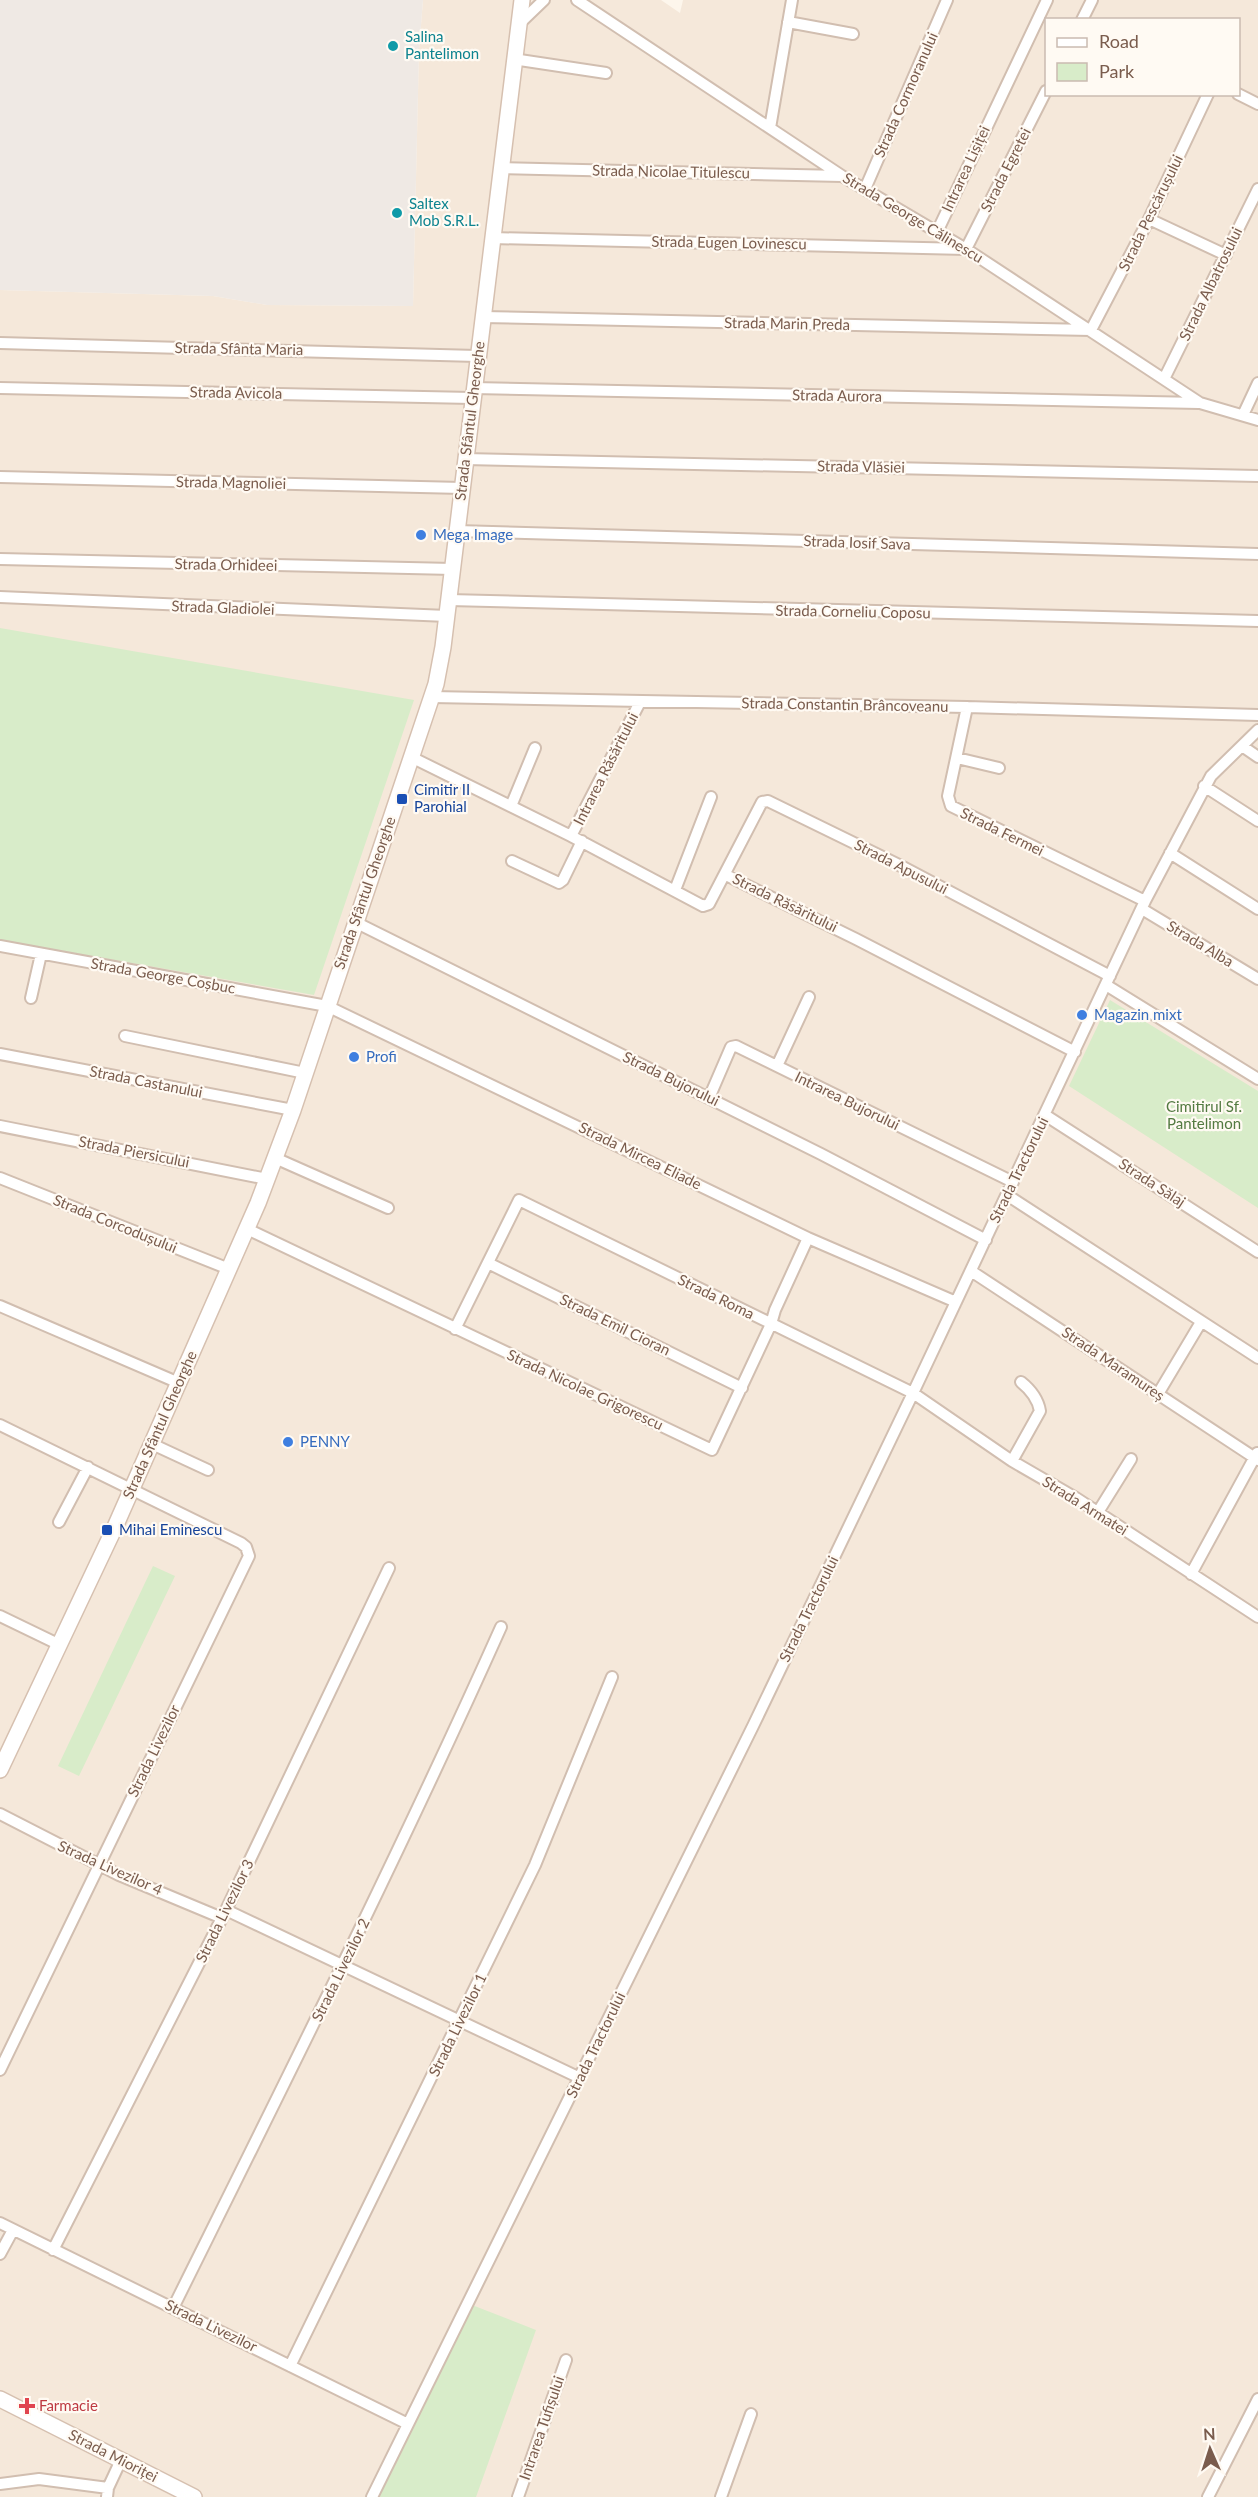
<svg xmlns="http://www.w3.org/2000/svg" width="1258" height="2497" viewBox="0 0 1258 2497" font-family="Lato,sans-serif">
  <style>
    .residential { fill: #f5e8da; fill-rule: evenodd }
    .industrial { fill: #efe9e4 }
    .green { fill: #d8ecc9 }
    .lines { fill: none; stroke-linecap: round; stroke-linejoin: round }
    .street-casing { stroke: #d1beb0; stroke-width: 14 }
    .secondary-casing { stroke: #d6c0b0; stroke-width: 18 }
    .street { stroke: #fff; stroke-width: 10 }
    .secondary { stroke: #fff; stroke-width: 15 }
    .culture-dot { fill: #0f9aa8; stroke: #fffaf3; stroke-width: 2 }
    .shop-dot { fill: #3f7fe0; stroke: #fffaf3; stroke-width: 2 }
    .transit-dot { fill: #1a4fb4; stroke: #fffaf3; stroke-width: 2 }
    .health-dot { fill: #e0444e; stroke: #fffaf3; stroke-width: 2 }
    .labels { text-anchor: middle; stroke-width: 4.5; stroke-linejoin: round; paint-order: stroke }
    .culture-label { font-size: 15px; fill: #0d838f; stroke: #fffaf3; text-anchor: start }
    .street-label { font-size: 15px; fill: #7a5c4d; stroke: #fffaf3 }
    .shop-label { font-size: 15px; fill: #366cbe; stroke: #fffaf3; text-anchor: start }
    .transit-label { font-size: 15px; fill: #164399; stroke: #fffaf3; text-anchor: start }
    .park-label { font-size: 15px; fill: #537a41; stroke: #fffaf3 }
    .health-label { font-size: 15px; fill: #be3a42; stroke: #fffaf3; text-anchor: start }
  </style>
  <rect width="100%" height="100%" fill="#fdf6ec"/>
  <path class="residential" d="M 423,0 L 661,0 L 680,13 L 683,0 L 1258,0 L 1258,2497 L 0,2497 L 0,290 L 213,296 L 267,305 L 413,306 L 419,50 ZM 1046,20 L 1238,20 L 1238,94 L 1046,94 Z"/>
  <path class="industrial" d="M 0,0 L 423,0 L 419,50 L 413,306 L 267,305 L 213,296 L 0,290 Z"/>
  <path class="green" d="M 0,628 L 414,700 L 314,995 L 0,940 Z
    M 1110,1000 L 1258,1091 L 1258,1208 L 1069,1086 Z
    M 153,1566 L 175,1576 L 79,1776 L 58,1766 Z
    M 472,2305 L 536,2330 L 476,2497 L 376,2497 Z"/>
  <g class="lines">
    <defs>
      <path id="street" d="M 577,0 L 842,176 L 966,249 L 1200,403 L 1258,420
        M 1082,20 L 1092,0
        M 788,22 L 853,34
        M 519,24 L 544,0
        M 513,59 L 606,73
        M 1238,94 L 1258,104
        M 770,128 L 792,0
        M 500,168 L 842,176
        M 865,189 L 947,0
        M 1149,219 L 1226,255
        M 937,232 L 1047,0
        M 492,238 L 966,249 L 1046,91
        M 482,317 L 1091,330 L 1149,219 L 1208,94
        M 0,343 L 477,356
        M 1164,379 L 1258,189
        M 0,388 L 472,398
        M 473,388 L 1199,403
        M 1243,415 L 1258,383
        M 465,459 L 1258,476
        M 0,477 L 462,488
        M 457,531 L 1258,554
        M 0,559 L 453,569
        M 0,597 L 447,616
        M 449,600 L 1258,621
        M 432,697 L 967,707 L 1258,715
        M 967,707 L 948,796 L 951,806 L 1145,901
        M 1242,746 L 1258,757
        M 411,757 L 571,836 L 703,906 L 709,904 L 762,802 L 768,801 L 899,865 L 1110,976
        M 957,758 L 999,768
        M 1204,786 L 1258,821
        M 511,806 L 535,748
        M 571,836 L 640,702
        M 1170,853 L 1258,909
        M 512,861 L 559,883 L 563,880 L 582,841
        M 726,875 L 856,939 L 1075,1052
        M 675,890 L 711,797
        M 1142,909 L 1258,979
        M 355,922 L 821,1154 L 986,1240
        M 0,946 L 327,1006 L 808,1238 L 956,1302
        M 1106,985 L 1258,1079
        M 31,998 L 41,954
        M 125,1036 L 305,1073
        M 0,1054 L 293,1110
        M 777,1066 L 809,997
        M 709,1098 L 731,1047 L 736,1046 L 1013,1182
        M 1045,1115 L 1258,1252
        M 0,1126 L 267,1179
        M 275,1158 L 388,1208
        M 0,1178 L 229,1269
        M 1007,1195 L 1258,1358
        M 247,1229 L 712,1450 L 771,1324 L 775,1310 L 808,1238
        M 488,1263 L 742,1388
        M 971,1271 L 1258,1460
        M 0,1306 L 179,1383
        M 455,1329 L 519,1200 L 913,1393 L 1012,1461 L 1076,1498 L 1258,1617
        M 1158,1394 L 1201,1322
        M 0,1425 L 241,1543 L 246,1547 L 249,1556 L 0,2070
        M 152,1444 L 208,1470
        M 1012,1461 L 1040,1411 C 1038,1399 1031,1390 1021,1382
        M 1098,1512 L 1131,1459
        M 59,1522 L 88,1467
        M 1191,1574 L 1257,1453
        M 0,1616 L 60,1645
        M 0,1814 L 119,1875 L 222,1918
        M 226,1910 L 580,2078
        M 0,2223 L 408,2424
        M 53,2250 L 226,1910 L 389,1568
        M 0,2254 L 13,2230
        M 173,2308 C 285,2082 398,1857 501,1627
        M 290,2366 L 535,1865 L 612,1677
        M 0,2484 L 39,2479 L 108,2488
        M 107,2497 L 108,2488 L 121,2460
        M 372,2497 L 753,1726 L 913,1393 L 1145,901 L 1211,776 L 1258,730
        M 518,2497 L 566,2360
        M 721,2497 L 751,2414
        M 1208,2497 L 1258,2399"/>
      <path id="secondary" d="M 0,1770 L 115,1527 L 258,1203 L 293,1110 L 436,684 L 443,647 L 522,0
        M 0,2399 L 194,2497"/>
    </defs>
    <use href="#street" class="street-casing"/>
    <use href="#secondary" class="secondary-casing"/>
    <use href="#street" class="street"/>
    <use href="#secondary" class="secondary"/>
  </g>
  <g class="culture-dot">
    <circle cx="393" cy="46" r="6"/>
    <circle cx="397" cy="213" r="6"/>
  </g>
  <g class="shop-dot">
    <circle cx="421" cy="535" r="6"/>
    <circle cx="1082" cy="1015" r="6"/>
    <circle cx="354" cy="1057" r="6"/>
    <circle cx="288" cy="1442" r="6"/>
  </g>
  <g class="transit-dot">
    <rect x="396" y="793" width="12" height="12" rx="3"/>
    <rect x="101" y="1524" width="12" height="12" rx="3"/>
  </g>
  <path class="health-dot" d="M24 2397h6v6h6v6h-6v6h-6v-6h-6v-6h6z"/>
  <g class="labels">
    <g class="culture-label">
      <text x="405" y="42">Salina<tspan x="405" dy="17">Pantelimon</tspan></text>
      <text x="409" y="209">Saltex<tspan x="409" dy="17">Mob S.R.L.</tspan></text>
    </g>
    <g class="street-label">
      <text transform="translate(906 95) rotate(-66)" y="5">Strada Cormoranului</text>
      <text transform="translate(966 169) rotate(-65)" y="5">Intrarea Lișiței</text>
      <text transform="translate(1006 170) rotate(-63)" y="5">Strada Egretei</text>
      <text transform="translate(671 172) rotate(1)" y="5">Strada Nicolae Titulescu</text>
      <text transform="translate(1151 213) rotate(-64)" y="5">Strada Pescărușului</text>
      <text transform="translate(913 218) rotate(31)" y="5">Strada George Călinescu</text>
      <text transform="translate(729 243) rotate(1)" y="5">Strada Eugen Lovinescu</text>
      <text transform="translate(1211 284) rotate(-64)" y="5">Strada Albatrosului</text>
      <text transform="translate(787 324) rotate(1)" y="5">Strada Marin Preda</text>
      <text transform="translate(239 349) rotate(1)" y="5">Strada Sfânta Maria</text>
      <text transform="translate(236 393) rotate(1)" y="5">Strada Avicola</text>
      <text transform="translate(837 396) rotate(1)" y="5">Strada Aurora</text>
      <text transform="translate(470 421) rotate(-83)" y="5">Strada Sfântul Gheorghe</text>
      <text transform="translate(861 467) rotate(1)" y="5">Strada Vlăsiei</text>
      <text transform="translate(231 483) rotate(1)" y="5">Strada Magnoliei</text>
      <text transform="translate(857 543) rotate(2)" y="5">Strada Iosif Sava</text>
      <text transform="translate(226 565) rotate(1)" y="5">Strada Orhideei</text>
      <text transform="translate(223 608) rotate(2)" y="5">Strada Gladiolei</text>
      <text transform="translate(853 612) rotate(1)" y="5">Strada Corneliu Coposu</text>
      <text transform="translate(845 705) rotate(1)" y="5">Strada Constantin Brâncoveanu</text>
      <text transform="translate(606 769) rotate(-63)" y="5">Intrarea Răsăritului</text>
      <text transform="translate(1002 832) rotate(26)" y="5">Strada Fermei</text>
      <text transform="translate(901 867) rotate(27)" y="5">Strada Apusului</text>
      <text transform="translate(365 893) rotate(-71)" y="5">Strada Sfântul Gheorghe</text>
      <text transform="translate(785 903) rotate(26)" y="5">Strada Răsăritului</text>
      <text transform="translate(1200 944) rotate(31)" y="5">Strada Alba</text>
      <text transform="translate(163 976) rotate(10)" y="5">Strada George Coșbuc</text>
      <text transform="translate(671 1079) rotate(26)" y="5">Strada Bujorului</text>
      <text transform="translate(146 1082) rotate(11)" y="5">Strada Castanului</text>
      <text transform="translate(847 1101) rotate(26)" y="5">Intrarea Bujorului</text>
      <text transform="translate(134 1152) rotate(11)" y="5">Strada Piersicului</text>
      <text transform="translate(640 1156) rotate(26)" y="5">Strada Mircea Eliade</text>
      <text transform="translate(1019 1170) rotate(-64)" y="5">Strada Tractorului</text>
      <text transform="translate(1152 1183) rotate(33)" y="5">Strada Sălaj</text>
      <text transform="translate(115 1224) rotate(22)" y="5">Strada Corcodușului</text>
      <text transform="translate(716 1297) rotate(26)" y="5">Strada Roma</text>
      <text transform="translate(615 1325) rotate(26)" y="5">Strada Emil Cioran</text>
      <text transform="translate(1113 1364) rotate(34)" y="5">Strada Maramureș</text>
      <text transform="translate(585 1390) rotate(25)" y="5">Strada Nicolae Grigorescu</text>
      <text transform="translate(160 1425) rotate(-66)" y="5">Strada Sfântul Gheorghe</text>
      <text transform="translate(1085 1506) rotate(32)" y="5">Strada Armatei</text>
      <text transform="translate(809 1609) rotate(-64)" y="5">Strada Tractorului</text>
      <text transform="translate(154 1751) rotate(-64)" y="5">Strada Livezilor</text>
      <text transform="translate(110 1868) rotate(24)" y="5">Strada Livezilor 4</text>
      <text transform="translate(225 1911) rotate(-64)" y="5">Strada Livezilor 3</text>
      <text transform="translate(341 1970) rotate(-64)" y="5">Strada Livezilor 2</text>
      <text transform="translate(458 2025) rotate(-64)" y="5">Strada Livezilor 1</text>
      <text transform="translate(596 2045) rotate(-64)" y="5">Strada Tractorului</text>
      <text transform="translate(211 2326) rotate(26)" y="5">Strada Livezilor</text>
      <text transform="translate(542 2428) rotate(-71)" y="5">Intrarea Tufișului</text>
      <text transform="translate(113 2456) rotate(27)" y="5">Strada Mioriței</text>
    </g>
    <g class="shop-label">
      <text x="433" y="540">Mega Image</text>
      <text x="1094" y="1020">Magazin mixt</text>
      <text x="366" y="1062">Profi</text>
      <text x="300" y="1447">PENNY</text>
    </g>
    <g class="transit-label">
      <text x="414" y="795">Cimitir II<tspan x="414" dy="17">Parohial</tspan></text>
      <text x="119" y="1535">Mihai Eminescu</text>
    </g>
    <g class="park-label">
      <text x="1204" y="1112">Cimitirul Sf.<tspan x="1204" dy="17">Pantelimon</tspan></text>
    </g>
    <g class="health-label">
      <text x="39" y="2411">Farmacie</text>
    </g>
  </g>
  <rect x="1045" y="18" width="195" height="78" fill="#fffaf3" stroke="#cabbb1" stroke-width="1.5"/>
  <rect x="1057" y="38" width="30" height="9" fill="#ffffff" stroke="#cabbb1" stroke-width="1.5"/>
  <text x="1099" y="48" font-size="18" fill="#7a5c4d">Road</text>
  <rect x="1057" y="63" width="30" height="18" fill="#d8ecc9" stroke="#cabbb1" stroke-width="1.5"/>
  <text x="1099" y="78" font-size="18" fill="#7a5c4d">Park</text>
  <g transform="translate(1210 2449) rotate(357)" stroke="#fffaf3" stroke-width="4.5" paint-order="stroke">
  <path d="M0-4.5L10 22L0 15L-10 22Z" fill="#7a5c4d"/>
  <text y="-9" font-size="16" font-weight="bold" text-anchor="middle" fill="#7a5c4d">N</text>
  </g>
</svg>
